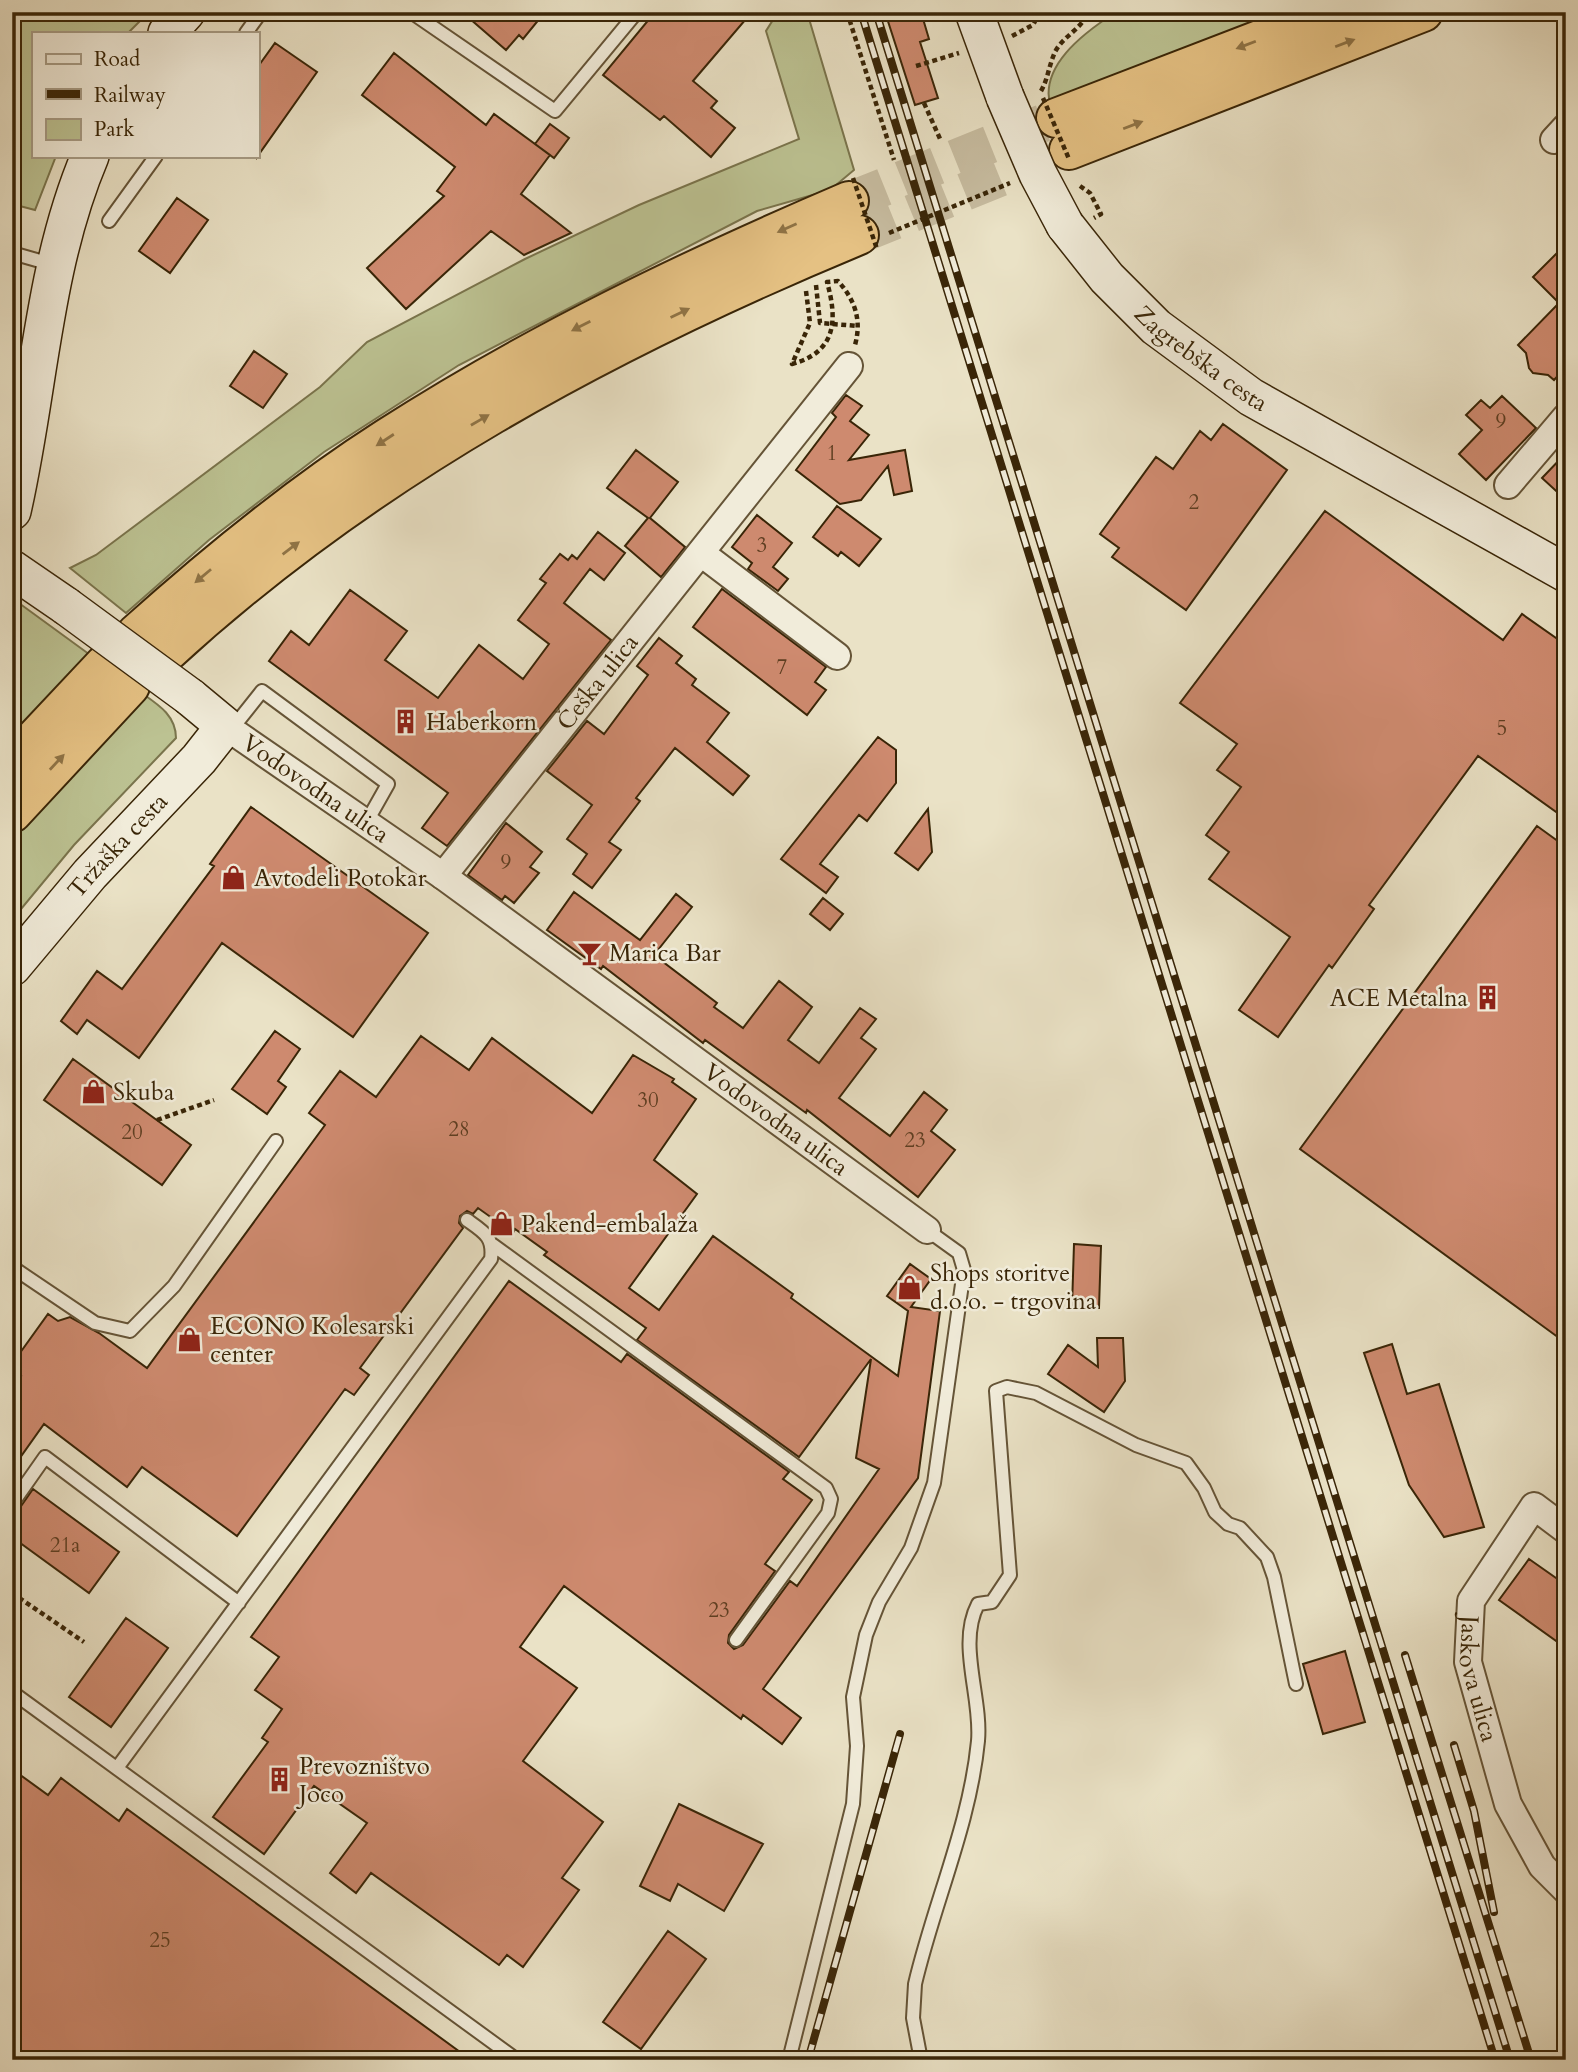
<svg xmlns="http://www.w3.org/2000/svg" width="1578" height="2072" viewBox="0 0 1578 2072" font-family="Cardo,serif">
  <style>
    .green { fill: #bcc292; stroke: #7a744c; stroke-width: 2 }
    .building { fill: #ce8a6f; stroke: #392507; stroke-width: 2 }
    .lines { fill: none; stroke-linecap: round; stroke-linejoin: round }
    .highway-tunnel { stroke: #c7bca0; stroke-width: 38; stroke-dasharray: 38 19; stroke-linecap: butt }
    .lane-casing { stroke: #655437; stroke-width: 16 }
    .street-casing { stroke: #655437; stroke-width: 30 }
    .secondary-casing { stroke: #392507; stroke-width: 40 }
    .highway-casing { stroke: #392507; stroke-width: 42 }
    .path { stroke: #392507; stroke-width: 4.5; stroke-dasharray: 5 3.5; stroke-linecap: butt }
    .lane { stroke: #f1ecda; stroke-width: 12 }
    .street { stroke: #f1ecda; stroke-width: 26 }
    .secondary { stroke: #f1ecda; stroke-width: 37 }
    .highway { stroke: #e5c183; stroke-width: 38 }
    .rail-casing { stroke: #392507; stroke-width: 8 }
    .rail { stroke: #f1ecda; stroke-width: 5; stroke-dasharray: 16; stroke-linecap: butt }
    .secondary-bridge-casing { stroke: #392507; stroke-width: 40; stroke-linecap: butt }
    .path-bridge { stroke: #392507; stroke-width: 4.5; stroke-dasharray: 5 3.5; stroke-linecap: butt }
    .secondary-bridge { stroke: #f1ecda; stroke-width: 37 }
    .oneway { fill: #8f7345 }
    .labels { text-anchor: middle; stroke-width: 5; stroke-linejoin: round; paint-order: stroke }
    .number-label { font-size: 21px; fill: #5e3e21 }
    .street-label { font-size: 24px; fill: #392507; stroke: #f1ecda }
    .poi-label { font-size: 24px; fill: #392507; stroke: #f1ecda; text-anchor: start }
  </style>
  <rect width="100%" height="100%" fill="#eae2c6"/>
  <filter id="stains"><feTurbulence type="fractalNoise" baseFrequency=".00286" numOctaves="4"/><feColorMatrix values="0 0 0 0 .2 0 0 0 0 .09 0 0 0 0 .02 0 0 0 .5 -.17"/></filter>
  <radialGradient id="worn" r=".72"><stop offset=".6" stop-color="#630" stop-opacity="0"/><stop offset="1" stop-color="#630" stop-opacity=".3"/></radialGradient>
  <path class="green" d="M 12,12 L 149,12 L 128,33 L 33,33 L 33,156 L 56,156 L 35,210 L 12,204 Z
    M 778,12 L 807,12 L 854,170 L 830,190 L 757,211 L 459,365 L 324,452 L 209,540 L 126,613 L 70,568 L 96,555 L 320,387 L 367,342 L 525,259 L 639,205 L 799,139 L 766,31 Z
    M 1116,12 L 1302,12 L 1052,111 C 1035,68 1085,32 1116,12 Z
    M 12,598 L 93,657 L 12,735 Z
    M 143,694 C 159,705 176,716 176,738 L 74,845 L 12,920 L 12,836 L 70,768 Z"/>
  <path class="building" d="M 462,12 L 545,12 L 523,39 L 519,35 L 506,50 Z
    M 655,12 L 752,12 L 693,81 L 717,101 L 711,108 L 735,128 L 711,157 L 664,116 L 660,120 L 603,75 Z
    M 885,12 L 921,12 L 929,39 L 920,42 L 938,98 L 915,105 Z
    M 275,43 L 317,72 L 257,157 L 257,68 Z
    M 394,53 L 486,125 L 494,114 L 550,155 L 521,194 L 571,233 L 524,255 L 491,231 L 406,309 L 367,268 L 444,196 L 437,191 L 455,167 L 362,95 Z
    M 550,124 L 569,138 L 554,158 L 535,144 Z
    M 177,198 L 208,220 L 170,273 L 139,251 Z
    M 1566,244 L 1566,367 L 1554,380 L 1548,375 L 1533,373 L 1529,368 L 1526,353 L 1518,345 L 1559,303 L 1533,277 Z
    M 254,351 L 287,374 L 263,408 L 230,386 Z
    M 846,395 L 862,406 L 850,421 L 869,435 L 849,460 L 905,450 L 912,491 L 894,495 L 888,466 L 861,500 L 840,504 L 796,470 L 836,417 L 832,413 Z
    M 1502,396 L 1536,428 L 1486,480 L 1459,454 L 1482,430 L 1466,415 L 1481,400 L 1490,408 Z
    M 1223,424 L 1287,470 L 1186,610 L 1112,557 L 1119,548 L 1100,534 L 1156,457 L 1173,469 L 1200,431 L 1211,440 Z
    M 636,450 L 678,482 L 650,518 L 685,547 L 661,577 L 625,546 L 648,518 L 607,488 Z
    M 1566,453 L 1566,500 L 1542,478 Z
    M 837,506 L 881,539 L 859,566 L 841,552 L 838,556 L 813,537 Z
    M 1325,511 L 1503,640 L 1522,614 L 1566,645 L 1566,819 L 1478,756 L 1369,905 L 1374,909 L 1332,968 L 1329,965 L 1278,1037 L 1239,1010 L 1290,937 L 1209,879 L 1229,852 L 1206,835 L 1241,787 L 1217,770 L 1237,744 L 1180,703 Z
    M 757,515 L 792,543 L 773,567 L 788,579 L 778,591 L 748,569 L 752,563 L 732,547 Z
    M 598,532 L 625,553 L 604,580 L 590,569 L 564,603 L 611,640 L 447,846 L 422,828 L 448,793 L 269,661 L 291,631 L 309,645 L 350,590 L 407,631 L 385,660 L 438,698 L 479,645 L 523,679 L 549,644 L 518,620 L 546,583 L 540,579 L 560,554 L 568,560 L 572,555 L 577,559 Z
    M 722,589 L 826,667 L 815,682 L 826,690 L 807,715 L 693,627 Z
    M 659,638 L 682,656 L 676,663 L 696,679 L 692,685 L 729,713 L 707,742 L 749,776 L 733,795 L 675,748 L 636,798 L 640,801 L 609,842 L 621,850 L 592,888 L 573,874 L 587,854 L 567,839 L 592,805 L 547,771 L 587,721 L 604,734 L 648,675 L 637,666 Z
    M 878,737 L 896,750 L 896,783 L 867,821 L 859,815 L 820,864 L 838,877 L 826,893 L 781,859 Z
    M 251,807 L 428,933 L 353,1037 L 222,943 L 139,1058 L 87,1020 L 77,1034 L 61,1021 L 97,971 L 122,989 L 214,866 L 210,864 Z
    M 928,809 L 932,852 L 918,870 L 895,853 Z
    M 506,823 L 542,852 L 530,867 L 539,873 L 514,903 L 505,896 L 502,900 L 468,875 Z
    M 1537,826 L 1566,847 L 1566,1343 L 1300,1149 Z
    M 574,892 L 640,940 L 676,894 L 692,907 L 654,955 L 717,1003 L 714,1007 L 743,1028 L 779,981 L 812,1007 L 788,1040 L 819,1063 L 860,1008 L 876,1019 L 861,1038 L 876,1049 L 839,1098 L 890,1136 L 924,1092 L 947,1110 L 931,1131 L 955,1150 L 918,1197 L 807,1110 L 806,1113 L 705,1040 L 703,1043 L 603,966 L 601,969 L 547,930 Z
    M 823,898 L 843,914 L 830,930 L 810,914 Z
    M 275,1031 L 300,1049 L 278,1081 L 286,1087 L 267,1114 L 232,1089 Z
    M 421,1036 L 469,1070 L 492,1038 L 592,1113 L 633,1055 L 674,1079 L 672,1082 L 696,1099 L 654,1160 L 697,1194 L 629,1288 L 659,1310 L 713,1236 L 793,1294 L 791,1298 L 898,1376 L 908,1311 L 887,1296 L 910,1264 L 931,1279 L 911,1307 L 940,1311 L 918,1478 L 763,1689 L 801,1718 L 782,1744 L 743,1715 L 741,1719 L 564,1586 L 520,1647 L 577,1688 L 523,1761 L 603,1822 L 562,1878 L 579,1890 L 523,1967 L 507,1955 L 499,1965 L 371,1873 L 356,1893 L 330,1873 L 367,1823 L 314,1786 L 264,1854 L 213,1817 L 268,1742 L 262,1738 L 282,1709 L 255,1690 L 279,1657 L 251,1637 L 509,1281 L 621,1362 L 627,1354 L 789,1472 L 783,1479 L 812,1500 L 765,1564 L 775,1571 L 729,1635 L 728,1643 L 734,1649 L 743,1645 L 790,1581 L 797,1586 L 879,1469 L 856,1458 L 871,1359 L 799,1457 L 637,1340 L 646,1328 L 544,1255 L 547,1252 L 515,1229 L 513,1233 L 478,1208 L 473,1214 L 467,1211 L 460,1216 L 459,1223 L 463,1228 L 360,1368 L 369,1375 L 354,1395 L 345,1389 L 237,1536 L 142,1467 L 127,1487 L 44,1424 L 12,1469 L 12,1388 L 21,1376 L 12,1370 L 12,1364 L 48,1314 L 58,1321 L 70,1317 L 99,1333 L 147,1368 L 325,1125 L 309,1113 L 340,1071 L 376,1097 Z
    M 73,1059 L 191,1145 L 162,1185 L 44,1100 Z
    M 1074,1244 L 1101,1246 L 1099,1308 L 1072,1307 Z
    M 1097,1338 L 1123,1338 L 1125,1381 L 1104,1412 L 1048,1374 L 1068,1345 L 1098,1367 Z
    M 1392,1344 L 1407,1394 L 1439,1384 L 1484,1527 L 1444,1537 L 1409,1485 L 1364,1353 Z
    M 33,1489 L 119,1552 L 89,1593 L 12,1537 L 12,1513 L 19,1509 Z
    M 1529,1559 L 1566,1585 L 1566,1648 L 1499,1600 Z
    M 126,1618 L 168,1648 L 111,1727 L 69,1697 Z
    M 1345,1651 L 1365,1722 L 1323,1734 L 1303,1664 Z
    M 12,1769 L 48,1795 L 61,1778 L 119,1821 L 127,1809 L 471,2060 L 12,2060 Z
    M 679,1804 L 763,1844 L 724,1911 L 678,1884 L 670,1901 L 640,1886 Z
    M 668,1931 L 706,1959 L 641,2049 L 603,2022 Z"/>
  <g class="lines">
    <path class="highway-tunnel" d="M 849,201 L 1051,120
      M 859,235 L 1065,151"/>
    <defs>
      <path id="lane" d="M 411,12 L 555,111 L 637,12
        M 246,33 L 261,12
        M 109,221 L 156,156
        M 12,253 L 54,265
        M 231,730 L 262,691 L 388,784 L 366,823
        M 493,1245 L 826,1488 L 831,1499 L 828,1513 L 736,1640
        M 12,1267 L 95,1323 L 130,1331 L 174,1286 L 276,1141
        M 12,1504 L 45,1457 L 239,1603
        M 12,1692 L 517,2060
        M 117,1768 L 491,1259 C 494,1237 484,1232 467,1220
        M 789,2060 L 853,1804 L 857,1746 L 853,1697 L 866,1635 L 879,1602 L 911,1548 L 934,1483 L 964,1270 L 959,1253 L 927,1230
        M 921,2060 L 913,2018 L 915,1984 C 934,1903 970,1824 978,1741 C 982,1697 957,1644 978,1604 L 992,1602 L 1010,1575 L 996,1391 L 1007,1387 L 1036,1393 L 1136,1445 L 1186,1463 L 1204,1488 L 1215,1512 L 1228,1524 L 1240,1528 L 1267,1557 L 1274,1577 L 1296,1684"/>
      <g id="street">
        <path d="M 1554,140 L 1566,127"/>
        <path d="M 1508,485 L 1566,417"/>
        <path d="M 701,553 L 837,656"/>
        <path id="s1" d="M 225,726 L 443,876 L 927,1230"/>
        <path id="s2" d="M 443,876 L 849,366"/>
        <path id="s3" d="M 1566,1530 L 1534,1506 L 1471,1601 L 1468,1662 L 1508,1804 L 1542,1866 L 1566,1890"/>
      </g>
      <g id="secondary">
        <path d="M 974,12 L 1005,97"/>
        <path d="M 167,33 L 186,12"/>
        <path id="s4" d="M 1065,225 L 1107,278 L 1156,327 L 1251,397 L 1566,573"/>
        <path d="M 12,511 C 39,393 42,269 90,156"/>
        <path d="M 12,569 L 66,606"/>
        <path id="s5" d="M 12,967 L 90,874 L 199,759 L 225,726 L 190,697"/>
      </g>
      <path id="highway" d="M 1056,118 L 1332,12
        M 1069,150 L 1423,12
        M 136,634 C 215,563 298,495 387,438 C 533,344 690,269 849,201
        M 164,655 C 367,468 606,340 859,235
        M 12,763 L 104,665
        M 12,813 L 130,686"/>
    </defs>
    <use href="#lane" class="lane-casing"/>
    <use href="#street" class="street-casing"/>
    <use href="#secondary" class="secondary-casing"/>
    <use href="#highway" class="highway-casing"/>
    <path class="path" d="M 847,12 L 894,160
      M 1012,36 L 1033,25 L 1040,12
      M 916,66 L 959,53
      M 1041,91 C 1048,79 1049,65 1055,52 C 1063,36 1082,29 1088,12
      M 924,103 L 941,141
      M 1080,186 L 1090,193 L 1101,214 L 1094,218
      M 889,233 L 1010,183
      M 816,285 L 820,323 L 858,326
      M 806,291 L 810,323 L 792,364 C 836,352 838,321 827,282 L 838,281 C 855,300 862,320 855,345
      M 157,1120 L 214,1100
      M 12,1593 L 84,1642"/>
    <use href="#lane" class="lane"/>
    <use href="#street" class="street"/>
    <use href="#secondary" class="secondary"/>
    <use href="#highway" class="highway"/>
    <defs>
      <path id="rail" d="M 861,12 L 1495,2060
        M 876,12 L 1510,2060
        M 1405,1655 L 1531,2060
        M 1454,1745 L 1474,1811 L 1494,1912
        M 808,2060 L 900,1734"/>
    </defs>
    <use href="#rail" class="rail-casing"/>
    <use href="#rail" class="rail"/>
    <defs>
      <path id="secondary-bridge" d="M 1005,97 L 1038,174 L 1065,225
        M 66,606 L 190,697"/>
    </defs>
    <use href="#secondary-bridge" class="secondary-bridge-casing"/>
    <path class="path-bridge" d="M 1043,98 L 1069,159
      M 853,178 L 877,249"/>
    <use href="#secondary-bridge" class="secondary-bridge"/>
  </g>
  <defs><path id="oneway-solid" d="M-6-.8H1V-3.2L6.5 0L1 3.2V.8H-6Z" transform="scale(1.75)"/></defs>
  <g class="oneway">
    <use href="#oneway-solid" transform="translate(1345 43) rotate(-21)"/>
    <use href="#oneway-solid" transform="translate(1246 45) rotate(159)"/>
    <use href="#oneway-solid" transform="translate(1133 125) rotate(-21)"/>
    <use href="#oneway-solid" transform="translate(787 228) rotate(156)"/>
    <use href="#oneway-solid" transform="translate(680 313) rotate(-26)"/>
    <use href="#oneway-solid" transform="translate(581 326) rotate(153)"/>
    <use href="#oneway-solid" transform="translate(480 420) rotate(-30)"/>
    <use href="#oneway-solid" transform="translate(385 440) rotate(147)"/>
    <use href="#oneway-solid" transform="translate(291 548) rotate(-37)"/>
    <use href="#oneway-solid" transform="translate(203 576) rotate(140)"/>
    <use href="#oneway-solid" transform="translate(57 762) rotate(-47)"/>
  </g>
  <defs>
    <symbol id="building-bare" viewBox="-9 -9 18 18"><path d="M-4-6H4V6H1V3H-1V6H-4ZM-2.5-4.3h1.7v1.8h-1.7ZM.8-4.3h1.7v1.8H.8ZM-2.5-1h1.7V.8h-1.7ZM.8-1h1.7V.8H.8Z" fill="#8f2418" stroke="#f1ecda" stroke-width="2.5" paint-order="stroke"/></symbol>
    <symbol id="shop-bare" viewBox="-9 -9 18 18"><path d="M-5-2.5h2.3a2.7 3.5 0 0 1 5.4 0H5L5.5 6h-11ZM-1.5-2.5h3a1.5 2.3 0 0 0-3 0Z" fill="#8f2418" stroke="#f1ecda" stroke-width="2.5" paint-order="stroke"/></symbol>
    <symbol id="bar-bare" viewBox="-9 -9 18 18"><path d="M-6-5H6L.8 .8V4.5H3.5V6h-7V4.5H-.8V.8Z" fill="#8f2418" stroke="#f1ecda" stroke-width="2.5" paint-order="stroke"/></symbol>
  </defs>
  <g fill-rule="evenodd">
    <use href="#building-bare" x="388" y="704" width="35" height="35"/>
    <use href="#shop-bare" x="216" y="860" width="35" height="35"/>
    <use href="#bar-bare" x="572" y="936" width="35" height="35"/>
    <use href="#building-bare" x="1470" y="980" width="35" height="35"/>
    <use href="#shop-bare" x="76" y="1074" width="35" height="35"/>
    <use href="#shop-bare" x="484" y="1206" width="35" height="35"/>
    <use href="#shop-bare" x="892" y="1270" width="35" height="35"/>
    <use href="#shop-bare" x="172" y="1322" width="35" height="35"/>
    <use href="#building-bare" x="262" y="1762" width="35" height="35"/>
  </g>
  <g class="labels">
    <g class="number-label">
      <text x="1501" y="428">9</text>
      <text x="832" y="460">1</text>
      <text x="1194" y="509">2</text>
      <text x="762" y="552">3</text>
      <text x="782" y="674">7</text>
      <text x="1502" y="735">5</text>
      <text x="506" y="869">9</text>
      <text x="648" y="1107">30</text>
      <text x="459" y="1136">28</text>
      <text x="132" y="1139">20</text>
      <text x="915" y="1147">23</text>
      <text x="65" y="1552">21a</text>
      <text x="719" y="1617">23</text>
      <text x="160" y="1947">25</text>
    </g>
    <g class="street-label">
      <text dy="8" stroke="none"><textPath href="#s4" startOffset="192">Zagrebška cesta</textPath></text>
      <text dy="8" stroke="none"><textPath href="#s2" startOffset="248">Češka ulica</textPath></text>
      <text dy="8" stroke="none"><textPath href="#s1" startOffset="110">Vodovodna ulica</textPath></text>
      <text dy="8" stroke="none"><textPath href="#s5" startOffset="161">Tržaška cesta</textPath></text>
      <text dy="8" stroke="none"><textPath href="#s1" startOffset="677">Vodovodna ulica</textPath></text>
      <text dy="8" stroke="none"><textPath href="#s3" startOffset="233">Jaskova ulica</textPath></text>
    </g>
    <g class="poi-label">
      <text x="426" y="730">Haberkorn</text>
      <text x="254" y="886">Avtodeli Potokar</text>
      <text x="609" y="961">Marica Bar</text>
      <text x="1468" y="1006" text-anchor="end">ACE Metalna</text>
      <text x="113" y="1100">Skuba</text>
      <text x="521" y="1232">Pakend-embalaža</text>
      <text x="930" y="1281">Shops storitve<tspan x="930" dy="28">d.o.o. - trgovina</tspan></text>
      <text x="210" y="1334">ECONO Kolesarski<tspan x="210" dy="28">center</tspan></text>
      <text x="299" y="1774">Prevozništvo<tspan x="299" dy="28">Joco</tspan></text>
    </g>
  </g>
  <rect width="1578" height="2072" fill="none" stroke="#eae2c6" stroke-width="42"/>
  <rect x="14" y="14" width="1550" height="2044" fill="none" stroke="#392507" stroke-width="3.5"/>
  <rect x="21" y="21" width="1536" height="2030" fill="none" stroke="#392507" stroke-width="2"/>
  <rect x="32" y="32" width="228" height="126" fill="#f1ecda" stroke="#a79c86" stroke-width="2"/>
  <rect x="46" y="54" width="35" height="10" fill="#f1ecda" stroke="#a79c86" stroke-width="2"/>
  <text x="94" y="66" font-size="21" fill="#392507">Road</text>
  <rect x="46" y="89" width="35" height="10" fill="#392507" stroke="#a79c86" stroke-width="2"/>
  <text x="94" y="102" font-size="21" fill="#392507">Railway</text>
  <rect x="46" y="119" width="35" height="21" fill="#bcc292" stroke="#a79c86" stroke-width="2"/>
  <text x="94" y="136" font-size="21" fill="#392507">Park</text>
  <rect width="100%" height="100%" filter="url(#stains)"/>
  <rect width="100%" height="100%" fill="url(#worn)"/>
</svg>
